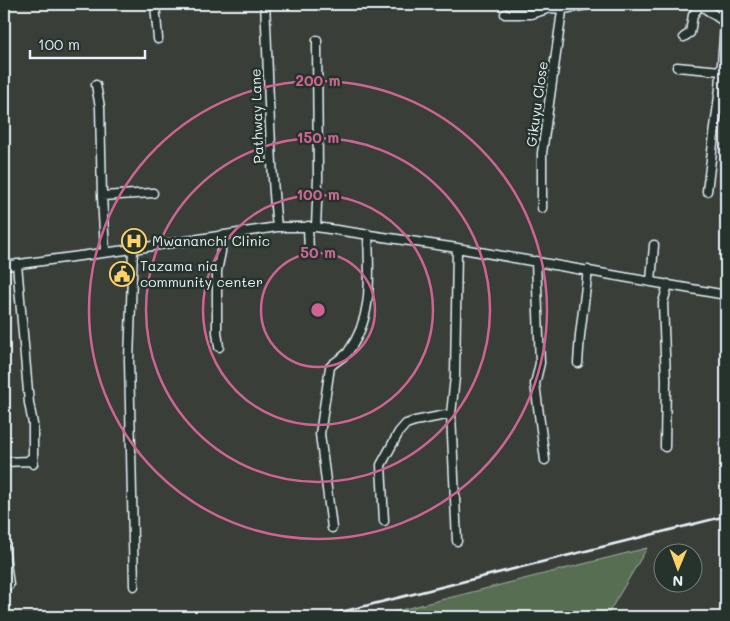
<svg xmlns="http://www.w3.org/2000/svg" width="730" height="621" viewBox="0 0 730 621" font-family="Mali,sans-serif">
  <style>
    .green { fill: #586e53; stroke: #a0b0a6 }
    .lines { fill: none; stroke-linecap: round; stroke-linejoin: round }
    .street-casing { stroke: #e8f1f8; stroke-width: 11 }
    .street { stroke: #26332d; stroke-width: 8 }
    .rail { stroke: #e8f1f8; stroke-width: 2.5 }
    .ring { fill: none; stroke: #cf6492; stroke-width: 2.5 }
    .labels { text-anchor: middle; stroke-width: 5; stroke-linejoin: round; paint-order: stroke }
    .street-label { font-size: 14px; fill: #e8f1f8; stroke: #26332d }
    .poi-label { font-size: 14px; fill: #e8f1f8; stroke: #26332d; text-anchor: start }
    .centre { fill: #cf6492; stroke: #26332d; stroke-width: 2.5 }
    .ring-label { font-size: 15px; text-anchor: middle; font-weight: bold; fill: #cf6492; stroke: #26332d; stroke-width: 5; stroke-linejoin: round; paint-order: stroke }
  </style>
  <rect width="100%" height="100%" fill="#393f38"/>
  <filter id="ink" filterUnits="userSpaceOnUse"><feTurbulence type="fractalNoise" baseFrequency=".02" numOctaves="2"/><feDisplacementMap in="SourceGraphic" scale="10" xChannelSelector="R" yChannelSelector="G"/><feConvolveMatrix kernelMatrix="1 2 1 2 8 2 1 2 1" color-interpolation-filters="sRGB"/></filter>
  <g filter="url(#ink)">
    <path class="green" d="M 647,548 L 606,617 L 373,617 Z"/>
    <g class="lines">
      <defs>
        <path id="street" d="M 155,4 L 158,39
          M 265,4 C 269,78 269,153 277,227
          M 701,4 L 703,7 L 723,21 L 725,26 L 720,88 L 707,191
          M 505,14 L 531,14 L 551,8 L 563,9 L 593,4
          M 684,37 L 690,33 L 693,15 L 701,4
          M 677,67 L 721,71
          M 96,85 L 100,107 L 102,196 L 105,251
          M 102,196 L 153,193
          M 542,208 L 542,153 L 563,4
          M 308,226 L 309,252
          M 316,227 L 318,178 L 317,40
          M 133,249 L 129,360 L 134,586
          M 536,261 L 540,363 L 535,384 L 545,460
          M 4,266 L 133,249 L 277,227 L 316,227 L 457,248 L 726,295
          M 651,281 L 654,245
          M 219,347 L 217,332 L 217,271 L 221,252 L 221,235
          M 578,363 L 580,335 L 588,270
          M 665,447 L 666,380 L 663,303 L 668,284
          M 4,462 L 30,461 L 30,459 L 33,464 L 33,424 L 29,403 L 17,264
          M 384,521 L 381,465 L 399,432 L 406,424 L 415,421 L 451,414
          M 332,528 L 320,434 L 330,367 C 335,361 343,358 348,352 C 374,317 369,275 368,234
          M 457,541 L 451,414 L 455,377 L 457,248
          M 4,547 L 9,585"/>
      </defs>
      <use href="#street" class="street-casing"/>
      <use href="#street" class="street"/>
      <path class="rail" d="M 321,617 L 726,516"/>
    </g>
  </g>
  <g class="ring">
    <circle cx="318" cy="310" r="57"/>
    <circle cx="318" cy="310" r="115"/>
    <circle cx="318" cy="310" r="172"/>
    <circle cx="318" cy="310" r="229"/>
  </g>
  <defs>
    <symbol id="hospital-ring" viewBox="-11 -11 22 22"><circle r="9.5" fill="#26332d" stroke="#ffd166" stroke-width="1.5"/><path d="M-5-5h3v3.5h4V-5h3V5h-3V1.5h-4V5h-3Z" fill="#ffd166"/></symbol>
    <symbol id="civic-ring" viewBox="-11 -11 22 22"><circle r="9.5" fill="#26332d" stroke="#ffd166" stroke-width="1.5"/><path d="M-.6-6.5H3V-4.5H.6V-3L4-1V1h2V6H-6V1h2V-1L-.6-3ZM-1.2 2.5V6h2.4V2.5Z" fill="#ffd166"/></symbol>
  </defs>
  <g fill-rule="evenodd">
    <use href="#hospital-ring" x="120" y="227" width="28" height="28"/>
    <use href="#civic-ring" x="108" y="260" width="28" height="28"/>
  </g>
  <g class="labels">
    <g class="street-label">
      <text transform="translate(537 104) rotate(-82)" y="5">Gikuyu Close</text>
      <text transform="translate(257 116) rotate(-92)" y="5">Pathway Lane</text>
    </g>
    <g class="poi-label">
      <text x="152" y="246">Mwananchi Clinic</text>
      <text x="140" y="271">Tazama nia<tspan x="140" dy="16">community center</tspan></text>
    </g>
  </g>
  <circle cx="318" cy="310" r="8" class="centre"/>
  <g class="ring-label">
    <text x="318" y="86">200 m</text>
    <text x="318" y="143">150 m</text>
    <text x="318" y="200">100 m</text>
    <text x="318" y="258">50 m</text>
  </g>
  <rect width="730" height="621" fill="none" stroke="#26332d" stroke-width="20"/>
  <rect x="10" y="10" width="710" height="601" fill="none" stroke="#e8f1f8" stroke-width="2" filter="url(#ink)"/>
  <g transform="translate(678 568) rotate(181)"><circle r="24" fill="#26332d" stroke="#747f7e"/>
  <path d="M0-4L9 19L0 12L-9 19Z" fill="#ffd166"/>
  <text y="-8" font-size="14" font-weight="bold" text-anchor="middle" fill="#e8f1f8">N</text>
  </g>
  <path d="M30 50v8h115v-8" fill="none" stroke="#e8f1f8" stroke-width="2.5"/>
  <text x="38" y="50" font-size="15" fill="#e8f1f8" stroke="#26332d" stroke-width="4" paint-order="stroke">100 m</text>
</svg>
